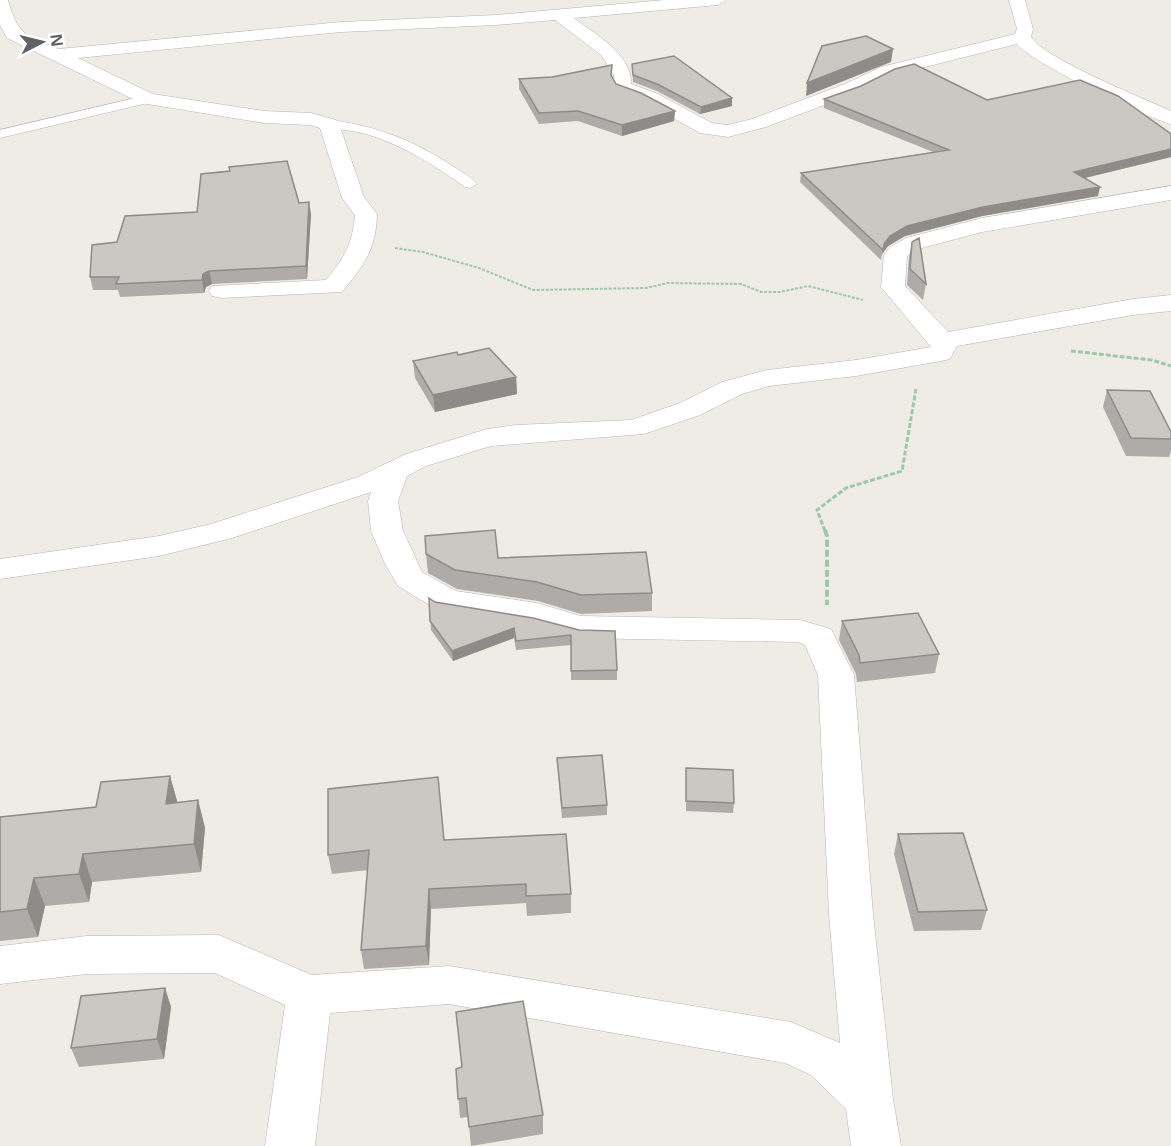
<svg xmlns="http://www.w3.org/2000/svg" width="1171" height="1146" viewBox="0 0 1171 1146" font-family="'Open Sans',sans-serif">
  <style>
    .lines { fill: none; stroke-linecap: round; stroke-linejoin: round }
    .service-casing { stroke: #b1b4b8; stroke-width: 1 }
    .minor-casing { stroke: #b1b4b8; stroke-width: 1 }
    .path-far2 { stroke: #9fc8a6; stroke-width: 2; stroke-dasharray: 3 1.5; stroke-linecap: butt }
    .path-far1 { stroke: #9fc8a6; stroke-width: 3; stroke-dasharray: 5 2; stroke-linecap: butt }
    .path { stroke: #9fc8a6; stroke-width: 4; stroke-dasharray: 7 3; stroke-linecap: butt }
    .service { fill: #fff; fill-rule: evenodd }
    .minor { fill: #fff; fill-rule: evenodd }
    .wall { fill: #afaba8 }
    .shaded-wall { fill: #8e8b88 }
    .building { fill: #cbc7c3; stroke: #8e8b88; stroke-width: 1.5 }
  </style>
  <rect width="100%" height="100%" fill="#efece6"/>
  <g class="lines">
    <defs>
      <path id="service" d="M 148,95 L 152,96 L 152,102 L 0,138 L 0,130 Z
        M 329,120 C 374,125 413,140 451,165 C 459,170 470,176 477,184 L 470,188 L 465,187 C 434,165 403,145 366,134 C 352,130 338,130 325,127 L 323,124 L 325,121 Z"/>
      <path id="minor" d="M 0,0 L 8,0 C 18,36 26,36 59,49 L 341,22 L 496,15 L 664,0 L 726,0 L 718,5 L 574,18 C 595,34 633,55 631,84 L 656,93 L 712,123 L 728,125 L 752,119 L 845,84 L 881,67 L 1015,34 L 1017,29 L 1009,0 L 1025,0 L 1033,29 L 1031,37 C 1045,59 1143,98 1171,111 L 1171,124 C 1144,117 1032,63 1017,44 L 893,75 L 859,92 L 766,127 L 728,137 L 700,133 L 642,101 L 617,92 L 613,84 L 614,75 L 601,55 L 555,20 L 496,25 L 341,32 L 78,58 L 153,94 L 264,111 L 311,113 L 336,120 L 339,124 L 364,197 L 377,214 C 376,250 364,265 342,292 L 221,298 L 212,296 L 209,291 L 212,286 L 326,280 C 344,259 353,242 355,215 L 342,198 L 320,128 L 310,125 L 264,123 L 141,103 L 7,38 L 0,25 Z
        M 1171,186 L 1171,200 L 982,232 L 922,248 L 907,256 L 905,286 L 948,332 L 1133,299 L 1171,295 L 1171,311 L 1133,315 L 957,346 L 950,359 L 941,361 L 856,376 L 769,386 L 742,394 L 700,415 L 644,434 L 491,446 L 426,466 L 407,476 L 398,501 L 403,531 L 422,572 L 456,591 L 537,603 L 581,616 L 800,620 L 831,629 L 854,675 L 873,914 L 893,1099 L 901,1146 L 851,1146 L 846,1109 L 811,1075 L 785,1063 L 449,1004 L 330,1013 L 315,1146 L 265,1146 L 285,1005 L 215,973 L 87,974 L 0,984 L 0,946 L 87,936 L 219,935 L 312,975 L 449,966 L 791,1022 L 840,1043 L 829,914 L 818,675 L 805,645 L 798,642 L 580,638 L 534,625 L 436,609 L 398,586 L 385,564 L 371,531 L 368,501 L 371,492 L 232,538 L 159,556 L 0,579 L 0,559 L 159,536 L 211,524 L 358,477 L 406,454 L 487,429 L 516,425 L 631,420 L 680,403 L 722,382 L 767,370 L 856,360 L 931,347 L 881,287 L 884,255 L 890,247 L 906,238 L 982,218 Z"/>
    </defs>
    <use href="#service" class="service-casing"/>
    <use href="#minor" class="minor-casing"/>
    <path class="path-far2" d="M 395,248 L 423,252 L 479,268 L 533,290 L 646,288 L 668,283 L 741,284 L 761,292 L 780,292 L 808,286 L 863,300"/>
    <path class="path-far1" d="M 1071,351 L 1152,360 L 1171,366
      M 825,531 L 817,510 L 846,488 L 902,471 L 916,389"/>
    <path class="path" d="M 825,530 L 827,536 L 827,605"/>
    <use href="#service" class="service"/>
    <use href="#minor" class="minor"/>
  </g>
  <path class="wall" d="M 632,64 L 732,106 L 700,114 L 657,91 L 633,82 Z
    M 611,76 L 616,84 L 675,111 L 674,121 L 622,136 L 578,121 L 539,124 L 519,89 L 519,79 Z
    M 824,99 L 987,100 L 1171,134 L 1171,157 L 1085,178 L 1098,196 L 982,216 L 905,236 L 888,246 L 882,254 L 881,260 L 800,182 L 801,173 L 933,152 L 824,108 Z
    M 299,203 L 311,214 L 307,279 L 212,284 L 206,287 L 204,293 L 120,297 L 118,290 L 93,290 L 90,277 L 117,242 L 197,212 Z
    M 912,242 L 926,284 L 923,300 L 907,285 L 909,257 Z
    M 458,355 L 516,377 L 517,394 L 435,412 L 415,378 L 413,361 Z
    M 1107,390 L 1171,432 L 1171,451 L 1169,457 L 1126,456 L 1103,407 Z
    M 426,554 L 498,558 L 652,593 L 652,611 L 581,614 L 538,601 L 457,589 L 428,573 Z
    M 429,598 L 435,602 L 579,630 L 617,670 L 617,680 L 571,680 L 571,645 L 516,650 L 514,638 L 453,661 L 431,630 Z
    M 842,621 L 939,654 L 935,673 L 857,682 L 856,674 L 839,640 Z
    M 557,758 L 607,805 L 607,815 L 562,818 Z
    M 686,768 L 734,803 L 733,813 L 686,811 Z
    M 170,776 L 177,802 L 198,800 L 205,828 L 201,872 L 92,882 L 89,902 L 45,906 L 38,937 L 0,941 L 0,817 L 96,807 Z
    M 898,834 L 987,910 L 981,930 L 914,931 L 894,854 Z
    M 444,840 L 571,894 L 571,913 L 527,916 L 526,903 L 431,909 L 429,965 L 364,969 L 361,950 L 368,870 L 332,874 L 328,855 Z
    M 165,988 L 171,1007 L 164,1059 L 79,1067 L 71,1048 Z
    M 456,1069 L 543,1115 L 543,1134 L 471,1146 L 468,1117 L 460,1118 Z"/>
  <path class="shaded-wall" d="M 893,49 L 891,62 L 806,96 L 807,83 Z
    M 732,98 L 732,106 L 700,114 L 701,107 Z
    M 675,111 L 674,121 L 622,136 L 622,125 Z
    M 1171,149 L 1171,157 L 1072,181 L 1074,172 Z
    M 1100,187 L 1098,196 L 982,216 L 905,236 L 888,246 L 882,254 L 884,244 L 890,236 L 907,226 L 983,207 Z
    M 309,202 L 311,214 L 307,279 L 306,266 Z
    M 209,271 L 212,284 L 206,287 L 204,293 L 202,280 L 203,274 Z
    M 516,377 L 517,394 L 435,412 L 433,395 Z
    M 514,628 L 514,638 L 453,661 L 452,651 Z
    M 170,776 L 178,804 L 166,804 Z
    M 198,800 L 205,828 L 201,872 L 194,844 Z
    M 83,854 L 92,882 L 89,902 L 79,874 Z
    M 34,878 L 45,906 L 38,937 L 27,909 Z
    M 429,889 L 431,909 L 429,965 L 426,946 Z
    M 165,988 L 171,1007 L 164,1059 L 157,1039 Z"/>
  <path class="building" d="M 866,36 L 893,49 L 807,83 L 822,46 Z
    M 674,56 L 732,98 L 701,107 L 657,84 L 633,75 L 632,64 Z
    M 914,64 L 987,100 L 1080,80 L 1118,96 L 1171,134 L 1171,149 L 1074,172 L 1100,187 L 983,207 L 907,226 L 890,236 L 884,244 L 883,250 L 801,173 L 949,150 L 824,99 L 861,86 L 895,69 Z
    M 612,65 L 611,75 L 616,84 L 641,93 L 675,111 L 622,125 L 578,111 L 539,113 L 519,79 L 552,77 Z
    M 287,161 L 299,203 L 309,202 L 306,266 L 209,271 L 203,274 L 202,280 L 116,284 L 119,277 L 90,277 L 92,245 L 117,242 L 125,216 L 197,212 L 201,174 L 230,171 L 229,167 Z
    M 919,238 L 926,284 L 910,269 L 912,242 Z
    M 489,348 L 516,377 L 433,395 L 413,361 L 457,352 L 458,355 Z
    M 1107,390 L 1150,391 L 1171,432 L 1171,439 L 1131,438 Z
    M 495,530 L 498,558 L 646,552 L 652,593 L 581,595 L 537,582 L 455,570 L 426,554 L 425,536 Z
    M 429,598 L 435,602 L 533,618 L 579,630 L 615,631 L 617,670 L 571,671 L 571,635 L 516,641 L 514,628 L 452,651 L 430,621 Z
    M 918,613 L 939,654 L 860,663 L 859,655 L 842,621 Z
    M 602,755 L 607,805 L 562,808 L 557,758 Z
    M 686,768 L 733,770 L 734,803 L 686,801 Z
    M 170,776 L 166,804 L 198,800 L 194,844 L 83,854 L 79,874 L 34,878 L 27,909 L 0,912 L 0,817 L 96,807 L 101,782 Z
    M 438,777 L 444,840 L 566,834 L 571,894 L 526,896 L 526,884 L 429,889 L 426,946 L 361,950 L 369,850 L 328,855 L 328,789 Z
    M 963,833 L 987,910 L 918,912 L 898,834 Z
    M 165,988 L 157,1039 L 71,1048 L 81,996 Z
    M 523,1001 L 543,1115 L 469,1127 L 466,1098 L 458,1099 L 456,1069 L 462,1067 L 456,1012 Z"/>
  <g transform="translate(42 42) rotate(83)" stroke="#ffffff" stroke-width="4.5" paint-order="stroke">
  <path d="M0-4.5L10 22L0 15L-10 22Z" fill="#5e6266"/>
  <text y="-9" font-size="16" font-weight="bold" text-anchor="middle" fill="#5e6266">N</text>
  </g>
</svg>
